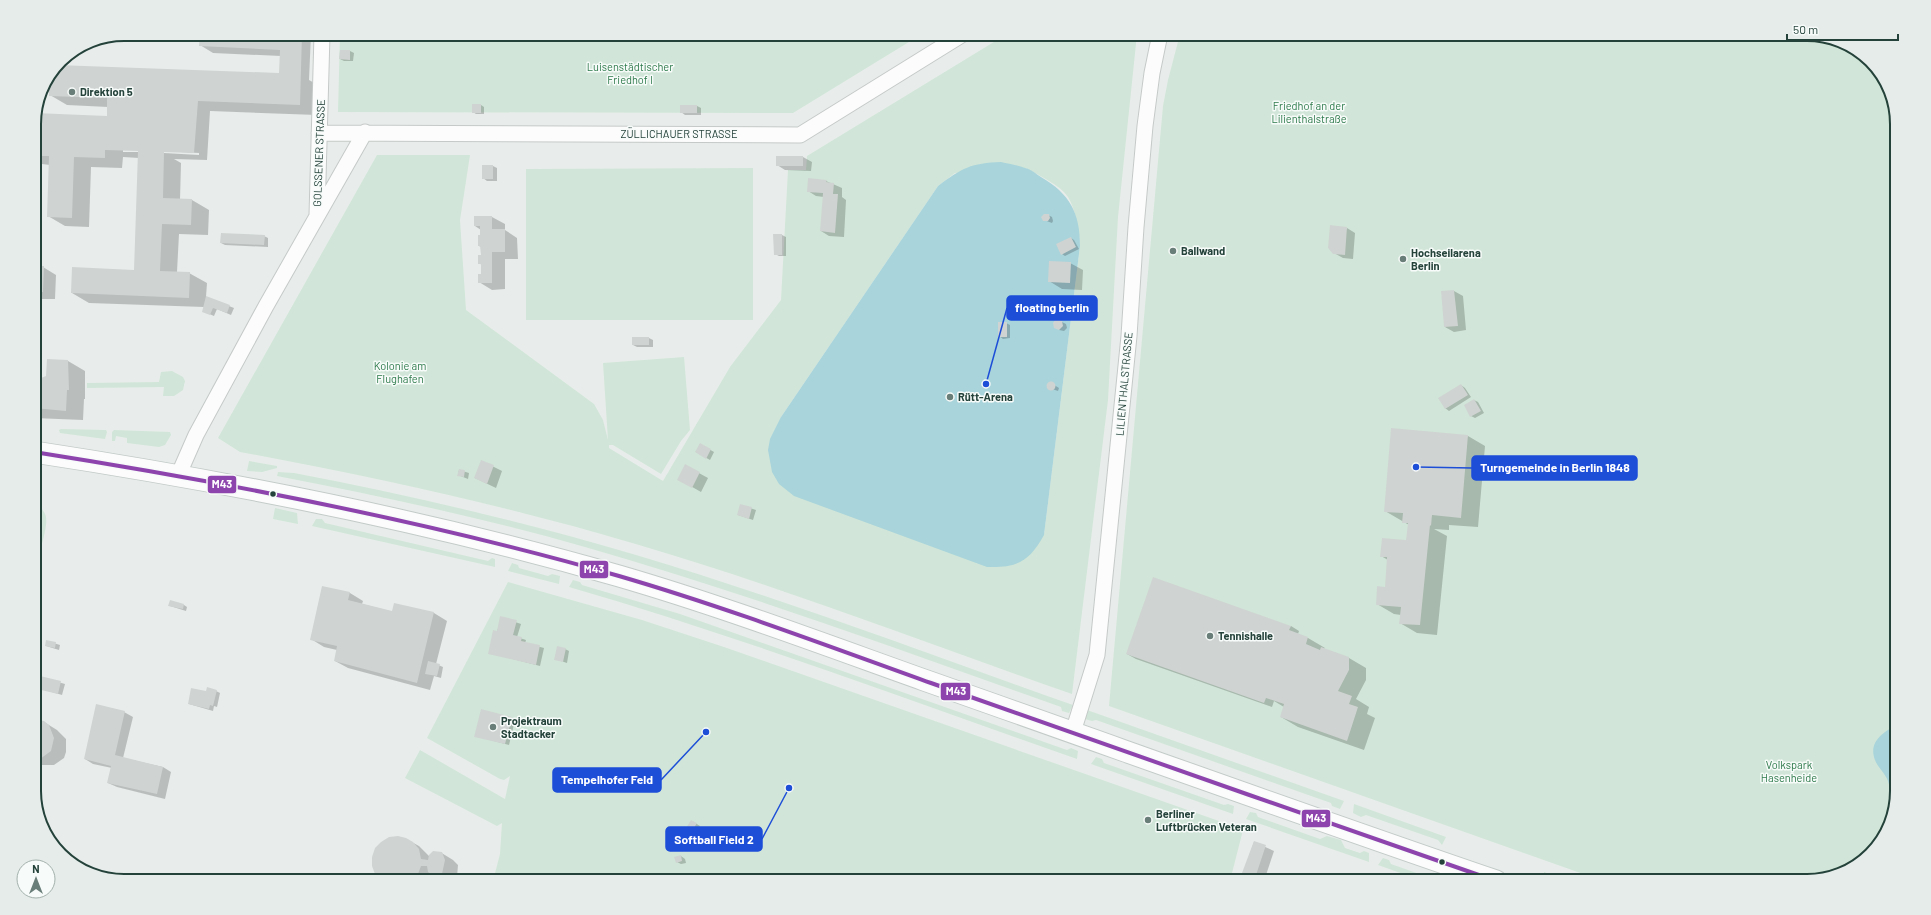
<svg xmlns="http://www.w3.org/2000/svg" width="1931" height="915" viewBox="0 0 1931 915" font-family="Barlow,sans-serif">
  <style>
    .green { fill: #d1e6d8; fill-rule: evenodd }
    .water { fill: #a9d4db }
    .shadow { fill: #0003; fill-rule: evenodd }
    .building { fill: #cfd4d2 }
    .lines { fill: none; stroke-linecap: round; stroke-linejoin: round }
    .minor-casing { stroke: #c5cac8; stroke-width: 17 }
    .secondary-casing { stroke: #c3cbc8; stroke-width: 23 }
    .minor { stroke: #fcfcfc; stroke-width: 15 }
    .secondary { stroke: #fcfcfc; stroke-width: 21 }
    .bus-1-casing { stroke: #f7fbf9; stroke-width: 7 }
    .bus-1 { stroke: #8e44ad; stroke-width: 4 }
    .poi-dot { fill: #697e78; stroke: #f7fbf9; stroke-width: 1.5 }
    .bus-dot { fill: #24423a; stroke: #f7fbf9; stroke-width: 1.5 }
    .labels { text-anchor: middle; stroke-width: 3; stroke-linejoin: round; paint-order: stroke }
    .park-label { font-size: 11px; fill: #2d7a4b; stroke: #f7fbf9 }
    .poi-label { font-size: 11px; font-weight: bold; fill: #24423a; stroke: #f7fbf9; text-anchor: start }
    .street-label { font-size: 11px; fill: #24423a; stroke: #f7fbf9 }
    .rim { fill: none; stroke: #24423a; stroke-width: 2 }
    .leader { fill: none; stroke: #1d4ed8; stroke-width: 1.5 }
    .callout-dot { fill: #1d4ed8; stroke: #f7fbf9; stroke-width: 1.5 }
    .callout { fill: #1d4ed8; stroke: #1d4ed8; stroke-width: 1.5 }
    .callout-label { font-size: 12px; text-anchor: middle; font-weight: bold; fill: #fff }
    .line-badge { stroke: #f7fbf9; stroke-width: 1.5 }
    .badge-label { font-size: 11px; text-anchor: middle; font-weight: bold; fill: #fff }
  </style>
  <rect width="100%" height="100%" fill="#e8edeb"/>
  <path class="green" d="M 340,34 L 922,34 L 793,113 L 338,112 Z
    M 1007,34 L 1137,34 L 1118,217 L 1108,400 L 1072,694 C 929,644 785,588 639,545 C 508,506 375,477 240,452 L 218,438 L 377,155 L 470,155 L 460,220 L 466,310 L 594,404 L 603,420 L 608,440 L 603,363 L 684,357 L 690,430 L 681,441 L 661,474 L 613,445 L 609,445 L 609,448 L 663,481 L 730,367 L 781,300 L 788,170 L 806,170 L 807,156 ZM 1026,168 C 1039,176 1059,184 1068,197 C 1075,208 1080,233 1080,246 L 1044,535 L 781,417 L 938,186 L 955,173 Z
    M 1180,34 L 1807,34 L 1841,41 L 1882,74 L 1897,119 L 1897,791 L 1890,825 L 1857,866 L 1807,881 L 1603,881 L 1109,706 L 1163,106 L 1168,80 Z
    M 753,168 L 753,320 L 526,320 L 526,169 Z
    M 172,371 L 183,377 L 185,381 L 183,390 L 174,396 L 163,396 L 164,387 L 87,388 L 87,383 L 159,382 L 161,372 Z
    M 61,429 L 106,430 L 107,432 L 105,439 L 60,433 L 59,430 Z
    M 114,430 L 170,432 L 171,435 L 165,445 L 159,447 L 127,443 L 127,438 L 116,436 L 115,441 L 112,441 L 112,432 Z
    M 249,461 L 277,466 L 277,468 L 262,472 L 247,471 Z
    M 278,472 L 294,473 C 410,495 524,522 636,555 C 784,599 928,654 1073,705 L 1069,713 L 1062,711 L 1061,707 C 903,651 746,593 585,547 C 484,518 380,496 277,476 Z
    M 34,502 C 39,506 45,511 46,517 C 48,527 39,556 34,564 Z
    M 275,508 L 297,513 L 298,524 L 273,519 Z
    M 316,519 L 322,519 L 325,523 L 488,561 L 492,558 L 495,559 L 495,567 L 312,526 Z
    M 512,563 L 518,565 L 519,568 L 548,576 L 552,574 L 560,576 L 559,584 L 508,571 Z
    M 573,580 L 580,582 L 582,585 L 680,614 L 1067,750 L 1071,748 L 1078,751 L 1077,759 C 909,700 741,637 569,587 Z
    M 508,582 L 642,620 L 724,647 L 1236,827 L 1243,830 L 1230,881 L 493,881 L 500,854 L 502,823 L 497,826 L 405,778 L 420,750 L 505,799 L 510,776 L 504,780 L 500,779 L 427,738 Z
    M 1087,710 L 1344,801 L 1340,809 L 1332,806 L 1331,803 L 1096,720 L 1092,721 L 1085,719 Z
    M 1096,757 L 1102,759 L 1104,763 L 1224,805 L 1228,804 L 1234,806 L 1233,814 L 1091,764 Z
    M 1354,804 L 1446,837 L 1442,845 L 1438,840 L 1366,815 L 1361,817 L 1353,813 Z
    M 1250,812 L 1256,813 L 1258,817 L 1320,839 L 1327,836 L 1341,840 L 1345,848 L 1360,853 L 1364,851 L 1369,853 L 1369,862 L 1246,819 Z
    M 1383,858 L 1389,860 L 1391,864 L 1439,881 L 1423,881 L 1378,865 Z
    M 93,869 L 148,881 L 124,881 L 92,874 Z
    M 1544,872 L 1571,881 L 1543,881 Z"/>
  <path class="water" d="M 1001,162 C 1009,164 1018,165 1025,168 C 1031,169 1036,174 1041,177 C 1070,194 1080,213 1080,246 L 1044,535 C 1029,562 1017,568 987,567 L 794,496 L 779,484 L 772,472 L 768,450 L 770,439 L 781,417 L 938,186 C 962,168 971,163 1001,162 Z
    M 1897,725 L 1897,791 L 1893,811 C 1891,802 1891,790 1888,781 C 1885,773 1878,768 1875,760 C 1868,742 1883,732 1897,725 Z"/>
  <path class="shadow" d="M 201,34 L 311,34 L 309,80 L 318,85 L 317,115 L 210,111 L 207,160 L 174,159 L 181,163 L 180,200 L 192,200 L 209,210 L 208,235 L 179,234 L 177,272 L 189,273 L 207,283 L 206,297 L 234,308 L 231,315 L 217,309 L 214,316 L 207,313 L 204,307 L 89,303 L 72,293 L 135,271 L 139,158 L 123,157 L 122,168 L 91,167 L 89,227 L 65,226 L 48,216 L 50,165 L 34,163 L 35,114 L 108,117 L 108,107 L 67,105 L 50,95 L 280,74 L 281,56 L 213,53 L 200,45 ZM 123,150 L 139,150 L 139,152 L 123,152 ZM 162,151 L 199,153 L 199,155 L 164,153 Z
    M 1506,34 L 1525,34 L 1525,36 L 1511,40 L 1507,38 Z
    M 350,51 L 354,53 L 353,61 L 344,61 L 340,59 Z
    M 481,105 L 484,107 L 484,114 L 476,114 L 473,112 Z
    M 697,106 L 701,108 L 701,115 L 685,115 L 681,112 Z
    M 777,157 L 803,157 L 812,162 L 811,171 L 785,170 L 777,165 Z
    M 483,166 L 493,166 L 497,168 L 497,181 L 487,181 L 483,178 Z
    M 826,181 L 842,188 L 842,197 L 846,200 L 844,237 L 829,236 L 821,231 L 824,197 L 816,196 L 808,191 Z
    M 1048,215 L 1052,217 L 1053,221 L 1052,223 L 1044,220 Z
    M 492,217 L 505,224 L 505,230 L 517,238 L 518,259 L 505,259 L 505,289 L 492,290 L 479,282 L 482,275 L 482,265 L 479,263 L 482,256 L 481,247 L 479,246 L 481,230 L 475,226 Z
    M 1347,228 L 1355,233 L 1353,259 L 1343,258 L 1334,253 Z
    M 782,235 L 786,237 L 786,256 L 779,256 L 775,254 Z
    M 264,236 L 268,238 L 268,247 L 225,245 L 221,243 Z
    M 1071,238 L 1074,240 L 1079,249 L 1065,256 L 1062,254 Z
    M 1070,263 L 1083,270 L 1082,290 L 1062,289 L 1049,281 Z
    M 34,267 L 43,267 L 56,275 L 55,299 L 34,299 Z
    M 1454,291 L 1463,296 L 1466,330 L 1454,332 L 1445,327 L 1442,292 Z
    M 1062,322 L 1066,324 L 1067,328 L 1064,331 L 1059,330 Z
    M 1006,323 L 1010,325 L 1010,338 L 1003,339 L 999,336 Z
    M 649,338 L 653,340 L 653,347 L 637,347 L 633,345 Z
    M 68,361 L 85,371 L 85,399 L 84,399 L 83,420 L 34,418 L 34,381 L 42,382 Z
    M 1051,383 L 1059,388 L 1058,391 L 1049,388 L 1048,386 Z
    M 1461,385 L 1465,388 L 1471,397 L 1449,411 L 1445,408 Z
    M 1474,400 L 1478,402 L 1484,413 L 1475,418 L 1471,416 Z
    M 1468,436 L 1485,446 L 1478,527 L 1449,525 L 1449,530 L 1434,529 L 1447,536 L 1437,635 L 1417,633 L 1400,623 L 1401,615 L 1394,614 L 1377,604 L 1386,588 L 1388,560 L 1381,556 L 1407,541 L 1409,525 L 1385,511 Z
    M 700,444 L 714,452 L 710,460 L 696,452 Z
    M 482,461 L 502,471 L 496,488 L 475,478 Z
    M 686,466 L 708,478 L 701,492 L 687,484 Z
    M 459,470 L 469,473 L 468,479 L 458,475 Z
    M 741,505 L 756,510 L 753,520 L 738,515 Z
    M 323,588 L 350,593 L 363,601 L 362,604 L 393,612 L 395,604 L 434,613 L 447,621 L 436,664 L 443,667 L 441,678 L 434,676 L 430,690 L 348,668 L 335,661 L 337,650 L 324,647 L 311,639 Z
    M 184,605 L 187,607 L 186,611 L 170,606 Z
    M 501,617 L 521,624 L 517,637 L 526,640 L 525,643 L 544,648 L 540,666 L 489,653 L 497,632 Z
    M 1291,626 L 1299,631 L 1298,634 L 1308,638 L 1325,648 L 1324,649 L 1349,658 L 1366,668 L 1366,680 L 1356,699 L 1369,707 L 1367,714 L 1375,718 L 1364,750 L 1298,727 L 1281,717 L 1284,707 L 1274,701 L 1272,707 L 1136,659 L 1127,654 Z
    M 47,641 L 60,645 L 59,650 L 46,646 Z
    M 565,649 L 569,651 L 567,663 L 555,659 Z
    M 41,677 L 65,684 L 62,695 L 38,688 Z
    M 216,691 L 220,693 L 217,707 L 214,706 L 213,711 L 189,704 L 206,692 Z
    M 124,712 L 133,717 L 123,758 L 163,767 L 171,772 L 165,799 L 117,787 L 108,783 L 112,768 L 93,764 L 85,759 Z
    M 511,717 L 515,720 L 509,745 L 475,736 Z
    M 34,720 L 44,722 L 57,730 L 66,739 L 66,752 L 64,758 L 54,765 L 41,765 L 34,762 Z
    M 692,821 L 700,826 L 695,834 L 687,830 Z
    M 406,839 L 419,846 L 429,856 L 440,852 L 453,860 L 458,865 L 457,877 L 455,881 L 445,881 L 433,875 L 431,881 L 384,881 Z
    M 1254,842 L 1274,851 L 1264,881 L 1240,881 Z
    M 681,856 L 685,859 L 686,863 L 681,864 L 677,862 Z
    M 1334,876 L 1345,878 L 1351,881 L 1333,881 Z"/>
  <path class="building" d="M 200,34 L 302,34 L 300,105 L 198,101 L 194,153 L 164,152 L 163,198 L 192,199 L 191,225 L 162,224 L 160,271 L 190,272 L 189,298 L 71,293 L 72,267 L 134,270 L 138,151 L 105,150 L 105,158 L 74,157 L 72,218 L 47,217 L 49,156 L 34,156 L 35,113 L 107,116 L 107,98 L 49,96 L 49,77 L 57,65 L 279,73 L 280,50 L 199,46 Z
    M 1505,34 L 1522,34 L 1506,39 Z
    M 340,50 L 350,50 L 350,60 L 339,59 Z
    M 472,104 L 481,104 L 481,113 L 472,113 Z
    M 680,105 L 697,105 L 697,113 L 680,113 Z
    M 776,156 L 803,156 L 803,166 L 776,166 Z
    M 482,165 L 493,165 L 493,179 L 482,179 Z
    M 808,178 L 827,180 L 826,182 L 834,183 L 833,194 L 838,194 L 835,233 L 820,231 L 823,193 L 807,192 Z
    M 1044,214 L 1049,214 L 1050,218 L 1048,221 L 1043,221 L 1041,217 Z
    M 474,216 L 492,216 L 492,229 L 505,229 L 505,252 L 492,252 L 492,283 L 478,283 L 478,274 L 481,274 L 481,264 L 478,264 L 478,255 L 481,255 L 480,246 L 478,246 L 478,235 L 480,235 L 480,226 L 474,226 Z
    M 1330,225 L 1347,227 L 1345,255 L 1333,254 L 1328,248 Z
    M 221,233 L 265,235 L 264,245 L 220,243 Z
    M 773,234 L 782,234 L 782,255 L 774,255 Z
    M 1071,237 L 1076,247 L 1061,255 L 1056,244 Z
    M 1049,261 L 1071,262 L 1070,283 L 1048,282 Z
    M 34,266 L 44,266 L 43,292 L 34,292 Z
    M 1454,290 L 1458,326 L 1444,327 L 1441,291 Z
    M 206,296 L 230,305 L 227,313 L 213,308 L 210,315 L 202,312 Z
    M 1056,319 L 1062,321 L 1063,326 L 1059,330 L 1054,328 L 1053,323 Z
    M 998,322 L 1007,322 L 1007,337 L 998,337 Z
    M 632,337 L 649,337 L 649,345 L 632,345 Z
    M 47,359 L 68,360 L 69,390 L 67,390 L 66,411 L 34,408 L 34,380 L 41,380 L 41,378 L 46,376 Z
    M1046.5 386a4.5 4.5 0 1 1 9 0a4.5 4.5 0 1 1-9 0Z
    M 1461,384 L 1468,395 L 1445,409 L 1438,398 Z
    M 1474,399 L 1481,411 L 1470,417 L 1464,405 Z
    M 1391,428 L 1468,435 L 1461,518 L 1432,515 L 1431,526 L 1430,525 L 1420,625 L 1399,624 L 1401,607 L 1376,605 L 1377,586 L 1385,587 L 1387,557 L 1380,557 L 1382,538 L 1406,540 L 1408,523 L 1402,523 L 1403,513 L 1384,512 Z
    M 700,443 L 711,449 L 706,459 L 695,452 Z
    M 481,460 L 494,465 L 487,484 L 474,478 Z
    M 685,464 L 700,472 L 692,488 L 677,480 Z
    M 459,469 L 465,470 L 464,477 L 457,476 Z
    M 740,504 L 752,507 L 749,519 L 737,515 Z
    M 1153,577 L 1291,626 L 1289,630 L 1308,637 L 1306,644 L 1320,650 L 1321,647 L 1349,657 L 1349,670 L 1338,691 L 1352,696 L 1349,704 L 1358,707 L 1347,741 L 1280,717 L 1284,704 L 1266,698 L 1264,703 L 1126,654 Z
    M 322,586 L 350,592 L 348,600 L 392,611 L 394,603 L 434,612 L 417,683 L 334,661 L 337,646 L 310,640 Z
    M 170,600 L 184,604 L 183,609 L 168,606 Z
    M 500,616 L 517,620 L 513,635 L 522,637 L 521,641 L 540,645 L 536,665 L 488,654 L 493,630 L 497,631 Z
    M 46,640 L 56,642 L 55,648 L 45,646 Z
    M 557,646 L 566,648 L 563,662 L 554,660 Z
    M 428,661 L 440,664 L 437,676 L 425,674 Z
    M 40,676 L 61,681 L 58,694 L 37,689 Z
    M 207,687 L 217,690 L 213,706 L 210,705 L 209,709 L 188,704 L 191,688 L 206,691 Z
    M 96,704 L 125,711 L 115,755 L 163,767 L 157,794 L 107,783 L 111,766 L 84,759 Z
    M 481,709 L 512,717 L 505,744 L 474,737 Z
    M 34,719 L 44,721 L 49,725 L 54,738 L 51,751 L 40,759 L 34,759 Z
    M 691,820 L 697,823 L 691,833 L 685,830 Z
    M 398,836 L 406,838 L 413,842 L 419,849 L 421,859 L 428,860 L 429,855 L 433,851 L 442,852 L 445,860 L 442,874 L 439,876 L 432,875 L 428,872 L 427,866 L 421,866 L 418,874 L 411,881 L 381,881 L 375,874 L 372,866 L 372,857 L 375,848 L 381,842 L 389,837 Z
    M 1254,841 L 1266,845 L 1254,881 L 1239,881 Z
    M 681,855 L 682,861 L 676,863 L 674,857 Z
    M 703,874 L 712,879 L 711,881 L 699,879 Z
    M 1334,875 L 1345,877 L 1344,881 L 1332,881 Z"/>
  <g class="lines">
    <defs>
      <path id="minor" d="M 319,133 L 800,135 L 963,34
        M 317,215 L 322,34
        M 178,476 L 196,435 L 266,306 L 365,132
        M 1073,732 L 1097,655 L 1129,336 L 1136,227 L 1145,126 L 1152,73 L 1160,34"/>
      <path id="secondary" d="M 34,452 C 231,482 428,521 619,576 C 722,606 823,644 924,680 C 1115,747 1305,816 1496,881"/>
    </defs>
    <use href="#minor" class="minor-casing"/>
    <use href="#secondary" class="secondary-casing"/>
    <use href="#minor" class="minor"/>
    <use href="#secondary" class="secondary"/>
    <defs>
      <path id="bus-1" d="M 34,452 C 231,483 427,521 619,576 C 725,607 828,646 931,683 C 1120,749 1307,816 1496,881"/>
    </defs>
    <use href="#bus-1" class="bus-1-casing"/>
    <use href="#bus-1" class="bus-1"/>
  </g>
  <g class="poi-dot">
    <circle cx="72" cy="92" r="4"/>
    <circle cx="1173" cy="251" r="4"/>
    <circle cx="1403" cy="259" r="4"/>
    <circle cx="950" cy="397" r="4"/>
    <circle cx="1210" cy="636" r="4"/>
    <circle cx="493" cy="727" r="4"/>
    <circle cx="1148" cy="820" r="4"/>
  </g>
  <g class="bus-dot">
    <circle cx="273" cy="494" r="3.5"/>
    <circle cx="1442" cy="862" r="3.5"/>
  </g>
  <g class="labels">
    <g class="park-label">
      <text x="630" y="71">Luisenstädtischer<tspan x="630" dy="13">Friedhof I</tspan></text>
      <text x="1309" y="110">Friedhof an der<tspan x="1309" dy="13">Lilienthalstraße</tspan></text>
      <text x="400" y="370">Kolonie am<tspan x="400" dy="13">Flughafen</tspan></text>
      <text x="1789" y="769">Volkspark<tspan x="1789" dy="13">Hasenheide</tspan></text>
    </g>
    <g class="poi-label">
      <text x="80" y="96">Direktion 5</text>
      <text x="1181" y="255">Ballwand</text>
      <text x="1411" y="257">Hochseilarena<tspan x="1411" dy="13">Berlin</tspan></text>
      <text x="958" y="401">Rütt-Arena</text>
      <text x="1218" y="640">Tennishalle</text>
      <text x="501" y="725">Projektraum<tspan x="501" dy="13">Stadtacker</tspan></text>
      <text x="1156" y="818">Berliner<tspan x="1156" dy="13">Luftbrücken Veteran</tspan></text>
    </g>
    <g class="street-label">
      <text x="679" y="138">ZÜLLICHAUER STRASSE</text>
      <text transform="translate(319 153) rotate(-88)" y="4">GOLSSENER STRASSE</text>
      <text transform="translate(1124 384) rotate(-85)" y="4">LILIENTHALSTRASSE</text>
    </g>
  </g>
  <path d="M0 0H1931V915H0ZM124 41H1807A83 83 0 0 1 1890 124V791A83 83 0 0 1 1807 874H124A83 83 0 0 1 41 791V124A83 83 0 0 1 124 41Z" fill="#e6ecea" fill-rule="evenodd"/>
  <path class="rim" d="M124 41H1807A83 83 0 0 1 1890 124V791A83 83 0 0 1 1807 874H124A83 83 0 0 1 41 791V124A83 83 0 0 1 124 41Z"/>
  <path class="leader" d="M986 384L1007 308M1416 467L1472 468M706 732L661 780M789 788L762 839"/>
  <g class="callout-dot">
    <circle cx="986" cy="384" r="4"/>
    <circle cx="1416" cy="467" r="4"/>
    <circle cx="706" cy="732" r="4"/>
    <circle cx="789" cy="788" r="4"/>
  </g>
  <g class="callout">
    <rect x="1007" y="296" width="90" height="24" rx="4"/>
    <rect x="1472" y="456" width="165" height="24" rx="4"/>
    <rect x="553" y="768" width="108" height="24" rx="4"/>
    <rect x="666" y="827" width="96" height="24" rx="4"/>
  </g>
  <g class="callout-label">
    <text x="1052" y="312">floating berlin</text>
    <text x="1555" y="472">Turngemeinde in Berlin 1848</text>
    <text x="607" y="784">Tempelhofer Feld</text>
    <text x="714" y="844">Softball Field 2</text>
  </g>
  <g class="line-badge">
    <rect x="207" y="475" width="30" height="19" rx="4" fill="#8e44ad"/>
    <rect x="579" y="560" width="30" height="19" rx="4" fill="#8e44ad"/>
    <rect x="940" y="682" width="31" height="19" rx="4" fill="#8e44ad"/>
    <rect x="1301" y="809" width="30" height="19" rx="4" fill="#8e44ad"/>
  </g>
  <g class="badge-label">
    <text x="222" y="488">M43</text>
    <text x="594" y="573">M43</text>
    <text x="956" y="695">M43</text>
    <text x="1316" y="822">M43</text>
  </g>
  <g transform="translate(36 879)"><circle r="19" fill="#f7fbf9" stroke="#a3b1ad"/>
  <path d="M0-3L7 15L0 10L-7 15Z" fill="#697e78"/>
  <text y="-6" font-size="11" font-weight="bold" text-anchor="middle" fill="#24423a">N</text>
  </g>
  <path d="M1787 34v6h111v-6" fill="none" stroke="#24423a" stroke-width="2"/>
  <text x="1793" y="34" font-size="12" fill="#24423a" stroke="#f7fbf9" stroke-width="3" paint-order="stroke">50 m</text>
</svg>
